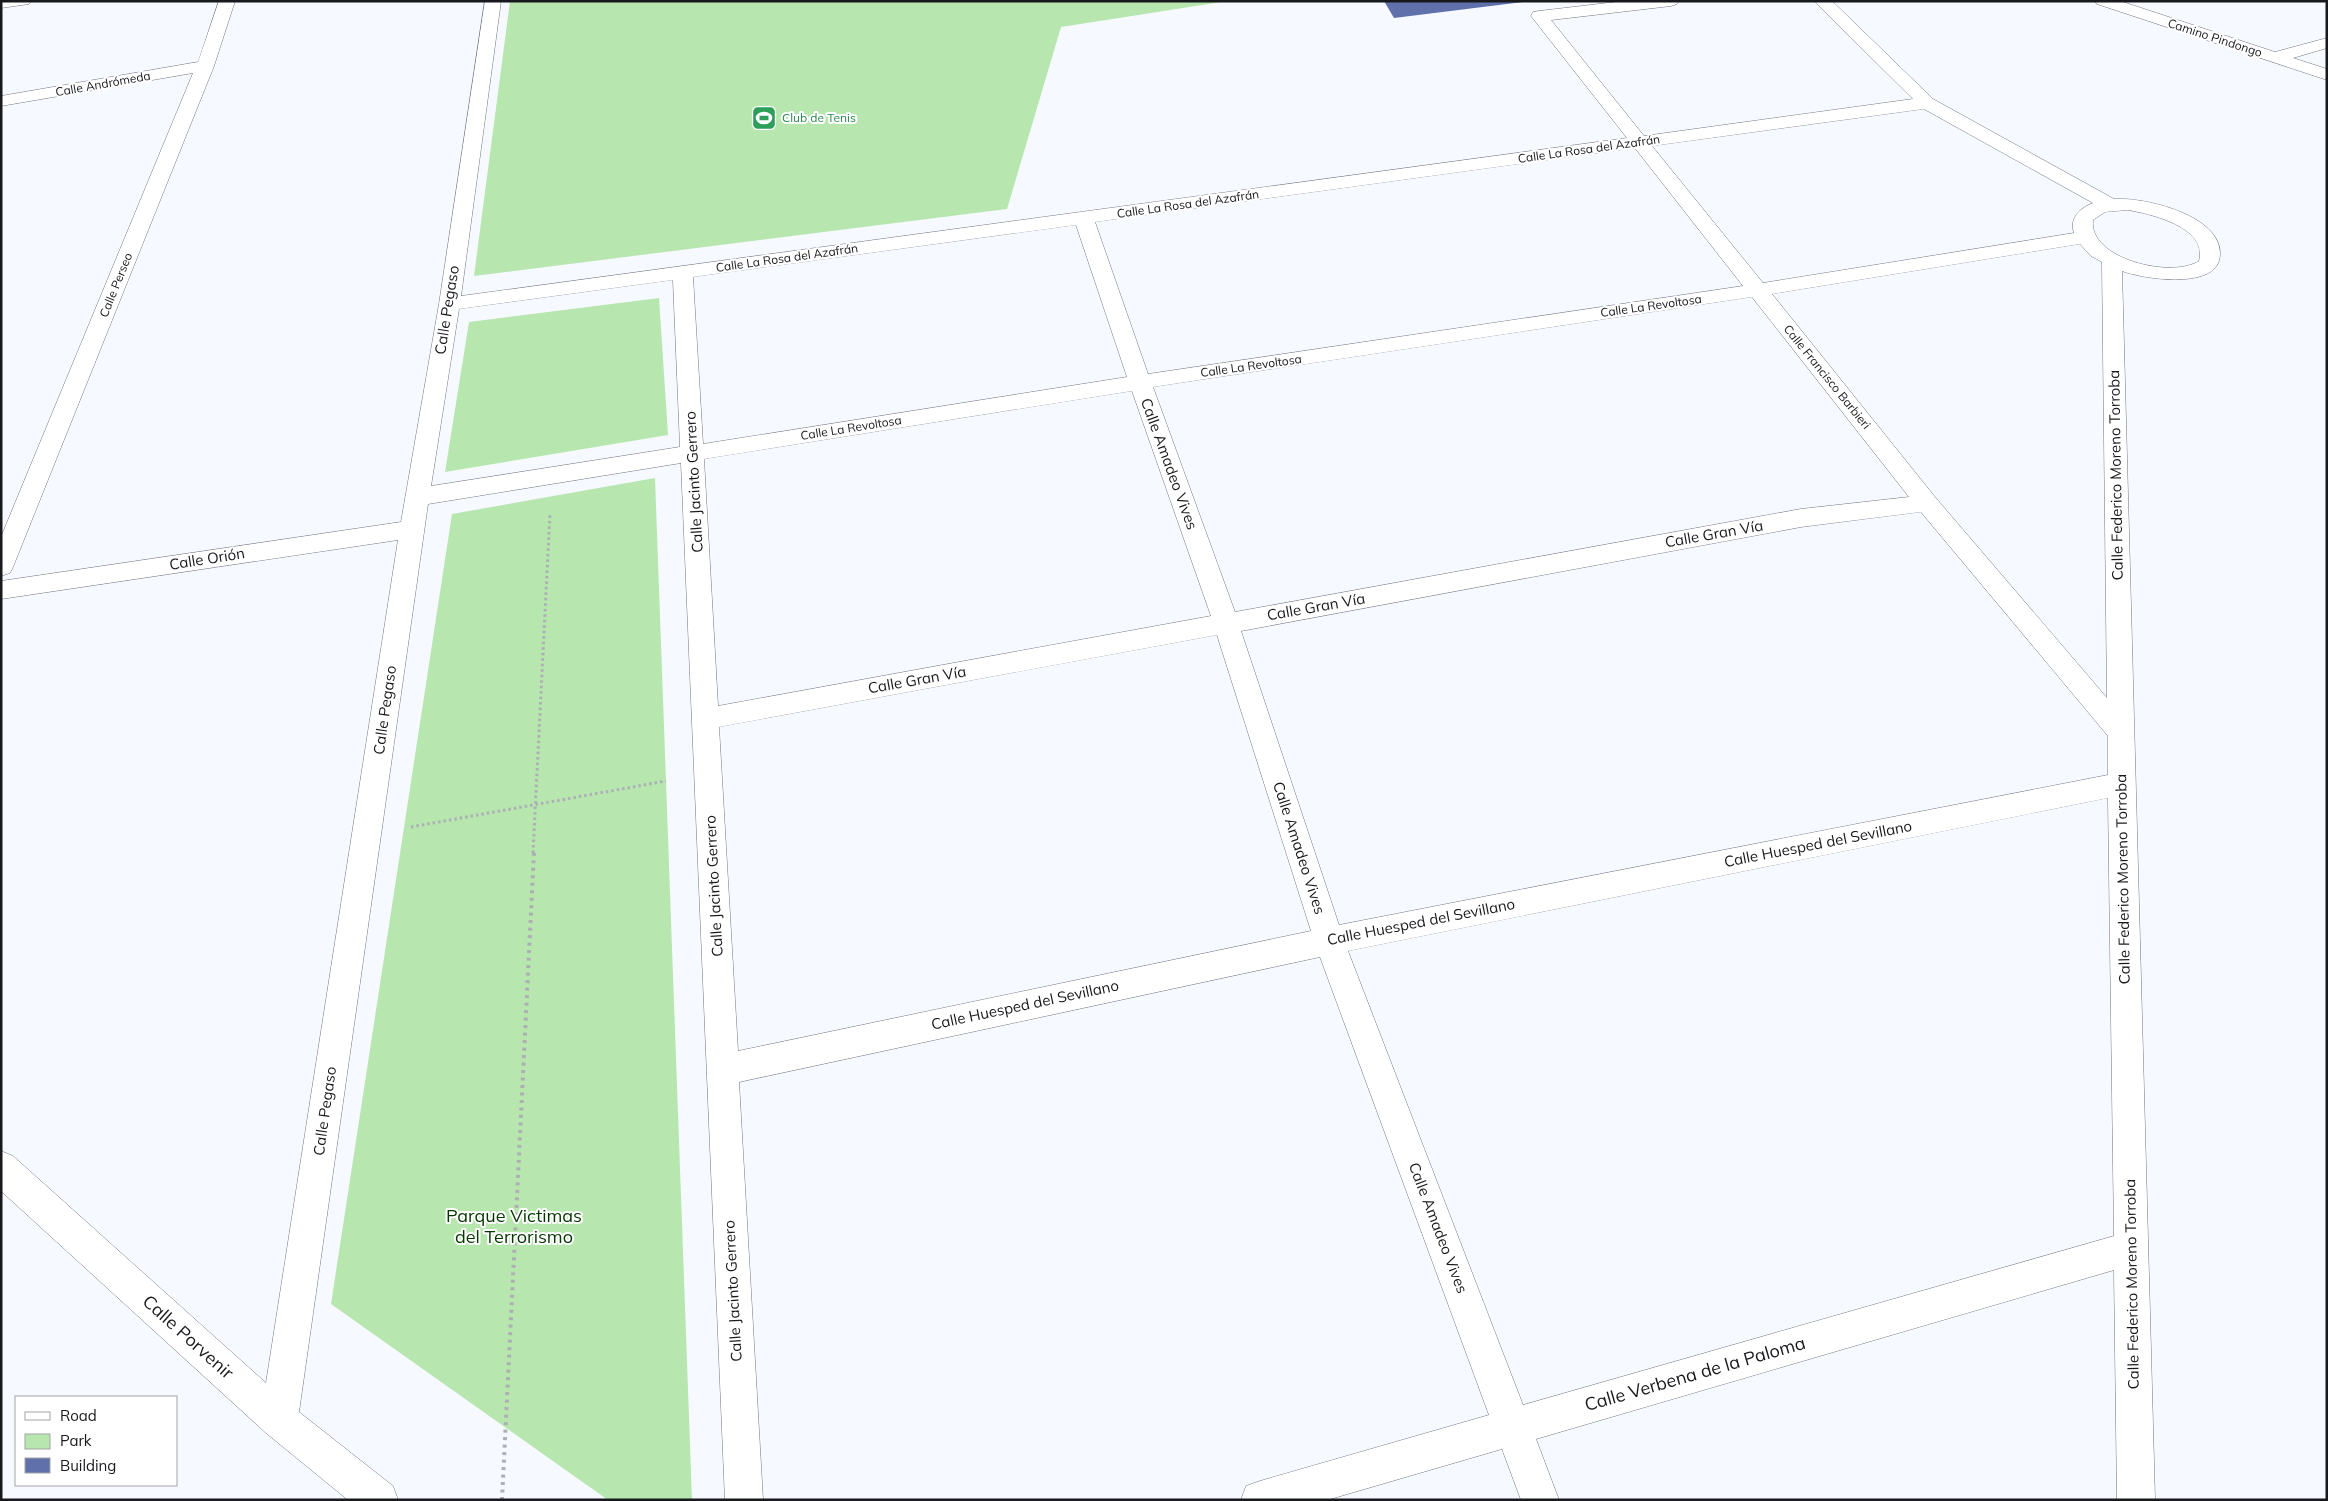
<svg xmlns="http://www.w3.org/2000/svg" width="2328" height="1501" viewBox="0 0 2328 1501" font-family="Mulish,sans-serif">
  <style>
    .green { fill: #b7e7ae }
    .building { fill: #5f70aa }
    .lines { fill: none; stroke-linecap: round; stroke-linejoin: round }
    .street-casing { stroke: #72757d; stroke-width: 1 }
    .path-far1 { stroke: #acafb4; stroke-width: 3; stroke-dasharray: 2.5 3; stroke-linecap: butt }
    .path { stroke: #acafb4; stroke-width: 4; stroke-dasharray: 3 4.5; stroke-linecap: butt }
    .street { fill: #fff; fill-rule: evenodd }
    .labels { text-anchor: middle; stroke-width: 4; stroke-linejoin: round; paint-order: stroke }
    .far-street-label { font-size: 12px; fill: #18191d; stroke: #fff }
    .far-leisure-label { font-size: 12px; fill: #27864d; stroke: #fff; text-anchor: start }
    .street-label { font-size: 15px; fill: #18191d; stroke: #fff }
    .near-park-label { font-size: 18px; fill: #043600; stroke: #fff }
    .near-street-label { font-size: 18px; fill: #18191d; stroke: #fff }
  </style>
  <rect width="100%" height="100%" fill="#f6f9ff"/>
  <path class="green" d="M 510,1 L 1228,1 L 1061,27 L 1007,209 L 474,276 Z
    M 659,298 L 668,435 L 445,472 L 469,322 Z
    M 655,478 L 692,1500 L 608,1500 L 331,1304 L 452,514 Z"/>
  <path class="building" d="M 1384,1 L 1523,1 L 1523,2 L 1394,18 Z"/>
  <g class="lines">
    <defs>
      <path id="street" d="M 1,1 L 31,1 L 29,4 L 1,8 Z
        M 219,1 L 235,1 L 214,66 L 13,567 L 10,573 L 1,576 L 1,537 L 193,73 L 1,106 L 1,96 L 198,62 Z
        M 485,1 L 501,1 L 461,296 L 1627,138 L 1531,16 L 1533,12 L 1539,11 L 1625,1 L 1679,1 L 1677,4 L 1671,6 L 1551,20 L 1644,136 L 1913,99 L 1814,1 L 1832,1 L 1933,99 L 2114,199 C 2144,197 2221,215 2220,254 C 2220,291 2143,279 2122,271 L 2155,1500 L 2117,1500 L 2114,1270 L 1536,1439 L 1559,1500 L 1521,1500 L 1502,1449 L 1327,1500 L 1241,1500 L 1246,1486 L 1260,1481 L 1489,1415 L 1320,957 L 739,1082 L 763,1500 L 725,1500 L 681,463 L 428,504 L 299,1412 L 393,1486 L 398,1500 L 348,1500 L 266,1433 L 1,1191 L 1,1151 L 13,1156 L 266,1383 L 398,540 L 1,599 L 1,581 L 401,522 L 439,304 ZM 1924,109 L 2093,203 C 2080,208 2069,218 2074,233 L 1763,283 L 1652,146 ZM 1635,148 L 1743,286 L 1148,374 L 1095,222 ZM 2128,210 C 2151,214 2208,227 2199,261 C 2172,279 2088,259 2093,220 L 2105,212 ZM 1076,225 L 1127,377 L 703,444 L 693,277 ZM 2080,244 L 2091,256 L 2102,262 L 2107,698 L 1935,497 L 1772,294 ZM 673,280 L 680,447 L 431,486 L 459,309 ZM 1752,297 L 1909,497 L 1801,509 L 1235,612 L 1153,387 ZM 1132,391 L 1211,616 L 718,706 L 704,459 ZM 1921,512 L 2108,736 L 2108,775 L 1339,925 L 1241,631 L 1801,527 ZM 1217,635 L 1311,931 L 738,1051 L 719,727 ZM 2108,798 L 2114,1236 L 1523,1405 L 1348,951 Z
        M 2095,1 L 2120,1 L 2275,52 L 2327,38 L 2327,48 L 2293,58 L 2327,69 L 2327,80 L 2097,4 Z"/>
    </defs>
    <use href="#street" class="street-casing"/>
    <path class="path-far1" d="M 411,827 L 666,781
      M 533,853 L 550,513"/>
    <path class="path" d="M 502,1500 L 534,852"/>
    <use href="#street" class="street"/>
  </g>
  <defs>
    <symbol id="stadium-square" viewBox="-11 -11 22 22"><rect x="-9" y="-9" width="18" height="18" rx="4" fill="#2e9e5b" stroke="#fff"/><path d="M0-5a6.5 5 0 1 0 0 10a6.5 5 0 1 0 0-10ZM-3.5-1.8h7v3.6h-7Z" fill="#fff"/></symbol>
  </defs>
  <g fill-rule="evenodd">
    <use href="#stadium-square" x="750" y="104" width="28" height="28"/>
  </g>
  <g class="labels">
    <g class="far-street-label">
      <text transform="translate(2215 38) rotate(18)" y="4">Camino Pindongo</text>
      <text transform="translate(103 84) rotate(-10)" y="4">Calle Andrómeda</text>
      <text transform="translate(1589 149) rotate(-8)" y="4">Calle La Rosa del Azafrán</text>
      <text transform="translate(1188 204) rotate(-8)" y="4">Calle La Rosa del Azafrán</text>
      <text transform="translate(787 258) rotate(-8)" y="4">Calle La Rosa del Azafrán</text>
      <text transform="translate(116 285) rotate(-68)" y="4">Calle Perseo</text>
      <text transform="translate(1651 306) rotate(-8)" y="4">Calle La Revoltosa</text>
      <text transform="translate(1251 366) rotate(-8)" y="4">Calle La Revoltosa</text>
      <text transform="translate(1827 377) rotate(51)" y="4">Calle Francisco Barbieri</text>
      <text transform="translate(851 428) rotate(-9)" y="4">Calle La Revoltosa</text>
    </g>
    <g class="far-leisure-label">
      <text x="782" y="122">Club de Tenis</text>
    </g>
    <g class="street-label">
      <text transform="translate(447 310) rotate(-81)" y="5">Calle Pegaso</text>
      <text transform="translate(1169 464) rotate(70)" y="5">Calle Amadeo Vives</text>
      <text transform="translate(2116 475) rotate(-91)" y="5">Calle Federico Moreno Torroba</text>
      <text transform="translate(694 482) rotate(-93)" y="5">Calle Jacinto Gerrero</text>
      <text transform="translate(1714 534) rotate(-10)" y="5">Calle Gran Vía</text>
      <text transform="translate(207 559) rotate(-9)" y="5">Calle Orión</text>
      <text transform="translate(1316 607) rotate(-10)" y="5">Calle Gran Vía</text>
      <text transform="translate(917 680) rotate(-10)" y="5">Calle Gran Vía</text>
      <text transform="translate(385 710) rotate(-82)" y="5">Calle Pegaso</text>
      <text transform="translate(1818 844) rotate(-11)" y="5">Calle Huesped del Sevillano</text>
      <text transform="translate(1299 848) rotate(72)" y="5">Calle Amadeo Vives</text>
      <text transform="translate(2123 879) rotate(-91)" y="5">Calle Federico Moreno Torroba</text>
      <text transform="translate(714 886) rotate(-93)" y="5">Calle Jacinto Gerrero</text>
      <text transform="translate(1421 922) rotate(-11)" y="5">Calle Huesped del Sevillano</text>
      <text transform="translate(1025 1005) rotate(-12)" y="5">Calle Huesped del Sevillano</text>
      <text transform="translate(325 1111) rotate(-82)" y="5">Calle Pegaso</text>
      <text transform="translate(1438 1228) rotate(69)" y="5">Calle Amadeo Vives</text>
      <text transform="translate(2132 1284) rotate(-91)" y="5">Calle Federico Moreno Torroba</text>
      <text transform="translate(733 1291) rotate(-93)" y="5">Calle Jacinto Gerrero</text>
    </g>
    <g class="near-park-label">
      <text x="514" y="1222">Parque Victimas<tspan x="514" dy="21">del Terrorismo</tspan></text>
    </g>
    <g class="near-street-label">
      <text transform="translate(188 1337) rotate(42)" y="6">Calle Porvenir</text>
      <text transform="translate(1695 1374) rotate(-16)" y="6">Calle Verbena de la Paloma</text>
    </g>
  </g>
  <rect width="2328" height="1501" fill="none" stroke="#18191d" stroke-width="5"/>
  <rect x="15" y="1396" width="162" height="90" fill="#ffffff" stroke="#a3a3a5"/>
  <rect x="25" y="1412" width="25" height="8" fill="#ffffff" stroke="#a3a3a5"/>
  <text x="60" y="1421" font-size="15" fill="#18191d">Road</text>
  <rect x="25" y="1434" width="25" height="15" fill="#b7e7ae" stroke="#a3a3a5"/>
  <text x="60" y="1446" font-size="15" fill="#18191d">Park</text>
  <rect x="25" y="1458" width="25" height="15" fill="#5f70aa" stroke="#a3a3a5"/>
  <text x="60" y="1471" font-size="15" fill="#18191d">Building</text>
</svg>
